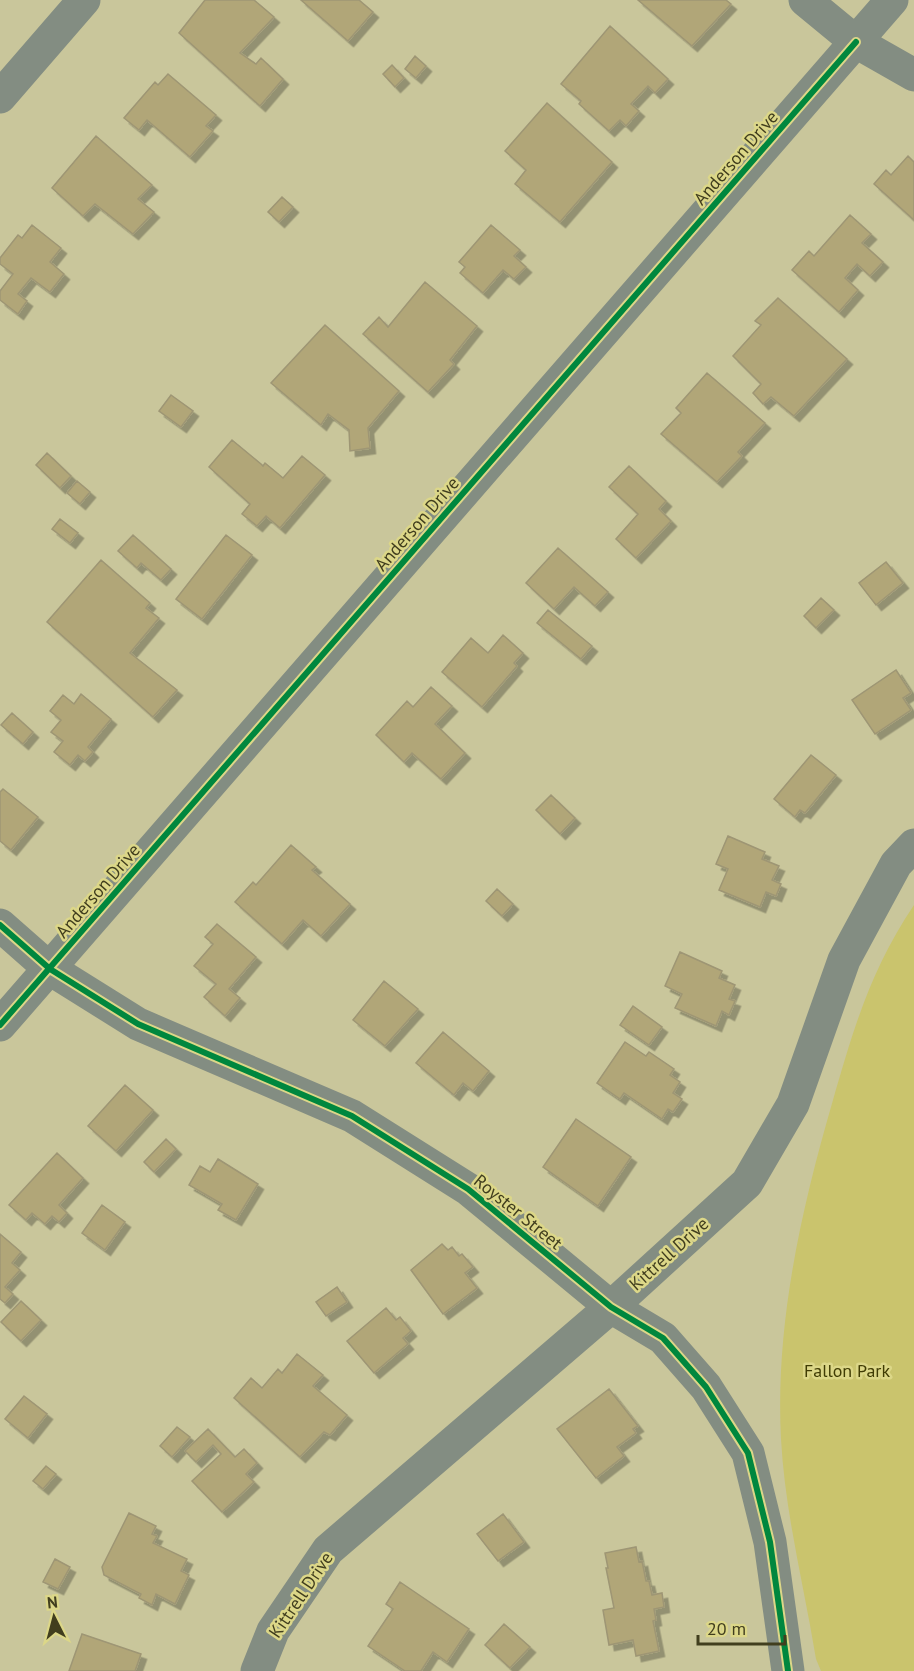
<svg xmlns="http://www.w3.org/2000/svg" width="914" height="1671" viewBox="0 0 914 1671" font-family="'PT Sans',sans-serif">
  <style>
    .green { fill: #cac46d }
    .building { fill: #b1a678; stroke: #9e9674; stroke-width: 1.5; filter: url(#shadow) }
    .lines { fill: none; stroke-linecap: round; stroke-linejoin: round }
    .minor { stroke: #838d82; stroke-width: 33 }
    .cycleway-casing { stroke: #dcd788; stroke-width: 10 }
    .cycleway { stroke: #00873e; stroke-width: 6 }
    .labels { text-anchor: middle; stroke-width: 5; stroke-linejoin: round; paint-order: stroke }
    .street-label { font-size: 18px; fill: #413e1e; stroke: #dcd788 }
    .park-label { font-size: 18px; fill: #403c04; stroke: #dcd788 }
  </style>
  <defs>
    <filter id="shadow"><feDropShadow dx="5.5" dy="5.5" stdDeviation="0" flood-color="#0004"/></filter>
  </defs>
  <rect width="100%" height="100%" fill="#c9c69b"/>
  <path class="green" d="M 914,905 L 914,1671 L 821,1671 L 816,1659 C 804,1586 785,1513 781,1439 C 775,1325 801,1210 833,1100 C 854,1027 871,969 914,905 Z"/>
  <path class="building" d="M 205,0 L 254,0 L 274,17 L 240,53 L 256,64 L 261,58 L 283,79 L 260,106 L 179,33 Z
    M 301,0 L 359,0 L 373,12 L 348,41 Z
    M 638,0 L 726,0 L 731,4 L 692,46 Z
    M 610,26 L 668,79 L 655,93 L 648,86 L 631,104 L 639,111 L 626,126 L 620,120 L 609,131 L 579,104 L 581,101 L 561,84 Z
    M 415,56 L 426,66 L 416,78 L 405,69 Z
    M 392,65 L 404,78 L 395,87 L 383,74 Z
    M 168,74 L 216,115 L 206,126 L 213,131 L 190,157 L 147,120 L 139,130 L 124,118 L 155,82 L 158,85 Z
    M 547,103 L 612,162 L 560,222 L 515,184 L 526,170 L 505,151 Z
    M 96,136 L 152,185 L 138,199 L 154,212 L 133,234 L 95,204 L 83,216 L 52,188 Z
    M 908,156 L 914,162 L 914,220 L 874,184 L 886,170 L 891,175 Z
    M 282,197 L 293,207 L 279,222 L 268,212 Z
    M 850,215 L 871,234 L 862,243 L 883,262 L 870,276 L 857,264 L 845,278 L 858,290 L 839,312 L 792,270 L 809,251 L 814,256 Z
    M 32,225 L 61,248 L 50,262 L 64,274 L 50,292 L 31,278 L 18,294 L 27,301 L 18,314 L 0,300 L 0,291 L 13,274 L 0,264 L 0,258 L 18,235 L 22,238 Z
    M 491,225 L 520,250 L 514,256 L 526,267 L 514,279 L 503,270 L 483,293 L 460,273 L 465,267 L 459,262 Z
    M 425,282 L 477,326 L 450,360 L 454,364 L 428,392 L 363,334 L 379,317 L 388,327 Z
    M 778,298 L 847,359 L 794,416 L 771,397 L 763,404 L 753,393 L 761,384 L 733,356 L 761,325 L 755,321 Z
    M 325,325 L 399,391 L 368,428 L 370,448 L 350,451 L 349,430 L 328,414 L 321,425 L 271,383 Z
    M 707,373 L 765,423 L 738,452 L 742,456 L 717,482 L 661,434 L 681,413 L 676,408 Z
    M 171,395 L 193,411 L 181,427 L 159,411 Z
    M 232,440 L 261,464 L 263,466 L 265,463 L 283,478 L 302,456 L 325,475 L 280,528 L 266,516 L 257,526 L 242,514 L 250,504 L 209,467 Z
    M 47,453 L 71,476 L 60,488 L 36,465 Z
    M 629,466 L 666,501 L 659,509 L 671,521 L 636,558 L 616,539 L 638,514 L 609,487 Z
    M 77,481 L 90,492 L 80,504 L 67,493 Z
    M 60,519 L 78,533 L 70,543 L 52,529 Z
    M 133,535 L 171,569 L 161,580 L 141,563 L 137,568 L 118,551 Z
    M 226,535 L 252,555 L 202,619 L 176,599 Z
    M 558,548 L 608,592 L 595,606 L 574,587 L 554,609 L 526,583 Z
    M 101,560 L 150,603 L 146,608 L 159,618 L 130,653 L 177,690 L 153,717 L 47,622 Z
    M 886,562 L 903,583 L 876,605 L 859,583 Z
    M 821,598 L 834,610 L 816,628 L 804,616 Z
    M 548,610 L 592,646 L 581,659 L 537,623 Z
    M 503,635 L 523,653 L 514,663 L 517,666 L 482,707 L 442,672 L 471,638 L 488,653 Z
    M 896,670 L 911,693 L 903,698 L 911,710 L 875,734 L 852,700 Z
    M 431,687 L 452,706 L 435,724 L 465,753 L 441,779 L 412,753 L 404,762 L 376,735 L 407,701 L 413,707 Z
    M 81,694 L 111,719 L 88,747 L 93,752 L 85,761 L 78,755 L 70,765 L 54,752 L 63,741 L 51,732 L 61,720 L 50,711 L 63,695 L 74,704 Z
    M 12,713 L 33,732 L 23,744 L 1,725 Z
    M 811,755 L 836,775 L 805,813 L 800,810 L 795,817 L 774,799 Z
    M 3,789 L 38,817 L 11,850 L 0,841 L 0,792 Z
    M 551,795 L 575,818 L 560,834 L 536,810 Z
    M 728,836 L 765,852 L 762,859 L 779,866 L 772,880 L 781,884 L 776,896 L 766,892 L 760,907 L 719,890 L 728,869 L 716,864 Z
    M 291,845 L 316,867 L 312,870 L 350,904 L 321,936 L 303,920 L 282,944 L 235,902 L 253,882 L 256,885 Z
    M 497,889 L 513,904 L 502,916 L 486,901 Z
    M 217,924 L 256,957 L 229,989 L 240,998 L 225,1016 L 204,997 L 216,984 L 194,966 L 213,944 L 205,937 Z
    M 680,952 L 722,971 L 719,978 L 735,985 L 729,999 L 735,1001 L 729,1015 L 722,1011 L 716,1026 L 675,1008 L 682,994 L 665,986 Z
    M 384,981 L 418,1009 L 385,1046 L 353,1020 Z
    M 633,1006 L 662,1027 L 649,1045 L 620,1025 Z
    M 443,1032 L 489,1071 L 473,1091 L 463,1083 L 454,1095 L 416,1063 Z
    M 625,1042 L 646,1056 L 649,1052 L 674,1069 L 670,1075 L 680,1082 L 673,1093 L 682,1099 L 673,1112 L 668,1109 L 662,1119 L 624,1093 L 620,1099 L 597,1083 Z
    M 125,1085 L 153,1110 L 116,1151 L 88,1126 Z
    M 576,1119 L 631,1157 L 598,1206 L 543,1167 Z
    M 166,1139 L 176,1149 L 154,1172 L 144,1162 Z
    M 57,1153 L 83,1178 L 59,1205 L 67,1213 L 59,1222 L 52,1216 L 45,1224 L 32,1213 L 26,1220 L 9,1205 Z
    M 218,1159 L 258,1184 L 236,1220 L 218,1210 L 222,1204 L 189,1185 L 200,1166 L 210,1172 Z
    M 102,1205 L 125,1222 L 105,1250 L 82,1233 Z
    M 0,1234 L 21,1252 L 12,1263 L 20,1270 L 5,1287 L 13,1294 L 5,1303 L 0,1299 Z
    M 442,1244 L 448,1250 L 452,1247 L 459,1256 L 462,1254 L 473,1267 L 465,1273 L 477,1288 L 443,1314 L 411,1270 Z
    M 337,1287 L 347,1302 L 326,1316 L 316,1302 Z
    M 21,1301 L 41,1320 L 21,1341 L 1,1322 Z
    M 386,1308 L 396,1320 L 400,1317 L 411,1331 L 403,1338 L 408,1344 L 374,1373 L 347,1341 Z
    M 297,1354 L 323,1375 L 313,1386 L 347,1415 L 330,1435 L 324,1432 L 300,1457 L 234,1398 L 251,1378 L 262,1388 L 278,1369 L 282,1373 Z
    M 609,1389 L 638,1426 L 633,1429 L 636,1433 L 617,1447 L 624,1456 L 596,1478 L 557,1429 Z
    M 24,1396 L 47,1414 L 28,1438 L 5,1419 Z
    M 177,1427 L 190,1437 L 172,1457 L 160,1446 Z
    M 208,1429 L 235,1457 L 244,1449 L 257,1463 L 246,1474 L 254,1482 L 222,1512 L 192,1481 L 221,1454 L 213,1445 L 196,1462 L 185,1451 Z
    M 46,1466 L 56,1474 L 43,1489 L 33,1481 Z
    M 129,1513 L 156,1526 L 152,1534 L 157,1536 L 153,1543 L 187,1559 L 181,1571 L 189,1575 L 175,1604 L 156,1594 L 152,1605 L 139,1598 L 141,1594 L 104,1575 L 102,1567 Z
    M 503,1514 L 524,1542 L 498,1561 L 477,1534 Z
    M 636,1547 L 639,1562 L 642,1561 L 646,1581 L 649,1581 L 652,1595 L 662,1593 L 664,1607 L 654,1609 L 656,1620 L 653,1621 L 659,1651 L 636,1656 L 633,1640 L 609,1645 L 603,1610 L 614,1608 L 606,1568 L 608,1568 L 605,1553 Z
    M 55,1559 L 70,1567 L 58,1589 L 43,1582 Z
    M 400,1582 L 469,1629 L 447,1662 L 433,1652 L 421,1671 L 405,1671 L 368,1646 L 393,1609 L 386,1604 Z
    M 504,1624 L 530,1647 L 510,1668 L 485,1645 Z
    M 82,1634 L 141,1654 L 135,1671 L 69,1671 Z"/>
  <g class="lines">
    <path class="minor" d="M 805,0 L 856,42 L 914,75
      M 0,97 L 84,0
      M 0,925 L 50,969 L 138,1024 L 352,1116 L 468,1189 L 611,1307 L 663,1338 L 706,1387 L 748,1453 L 770,1542 L 788,1671
      M 0,1025 L 892,0
      M 257,1671 L 273,1631 L 328,1550 L 611,1307 L 747,1183 L 793,1104 L 844,960 L 896,864 L 914,845"/>
    <defs>
      <path id="cycleway" d="M 0,925 L 50,969 L 138,1024 L 352,1116 L 468,1189 L 611,1307 L 663,1338 L 706,1387 L 748,1453 L 770,1542 L 788,1671
        M 0,1025 L 856,42"/>
    </defs>
    <use href="#cycleway" class="cycleway-casing"/>
    <use href="#cycleway" class="cycleway"/>
  </g>
  <g class="labels">
    <g class="street-label">
      <text transform="translate(736 158) rotate(-49)" y="6">Anderson Drive</text>
      <text transform="translate(417 524) rotate(-49)" y="6">Anderson Drive</text>
      <text transform="translate(98 891) rotate(-49)" y="6">Anderson Drive</text>
      <text transform="translate(518 1212) rotate(39)" y="6">Royster Street</text>
      <text transform="translate(669 1254) rotate(-42)" y="6">Kittrell Drive</text>
      <text transform="translate(301 1595) rotate(-56)" y="6">Kittrell Drive</text>
    </g>
    <g class="park-label">
      <text x="847" y="1377">Fallon Park</text>
    </g>
  </g>
  <g transform="translate(54 1617) rotate(354)" stroke="#dcd788" stroke-width="4.5" paint-order="stroke">
  <path d="M0-4.5L10 22L0 15L-10 22Z" fill="#413e1e"/>
  <text y="-9" font-size="16" font-weight="bold" text-anchor="middle" fill="#413e1e">N</text>
  </g>
  <path d="M698 1635v9h87v-9" fill="none" stroke="#413e1e" stroke-width="3"/>
  <text x="707" y="1635" font-size="18" fill="#413e1e" stroke="#dcd788" stroke-width="4.5" paint-order="stroke">20 m</text>
</svg>
